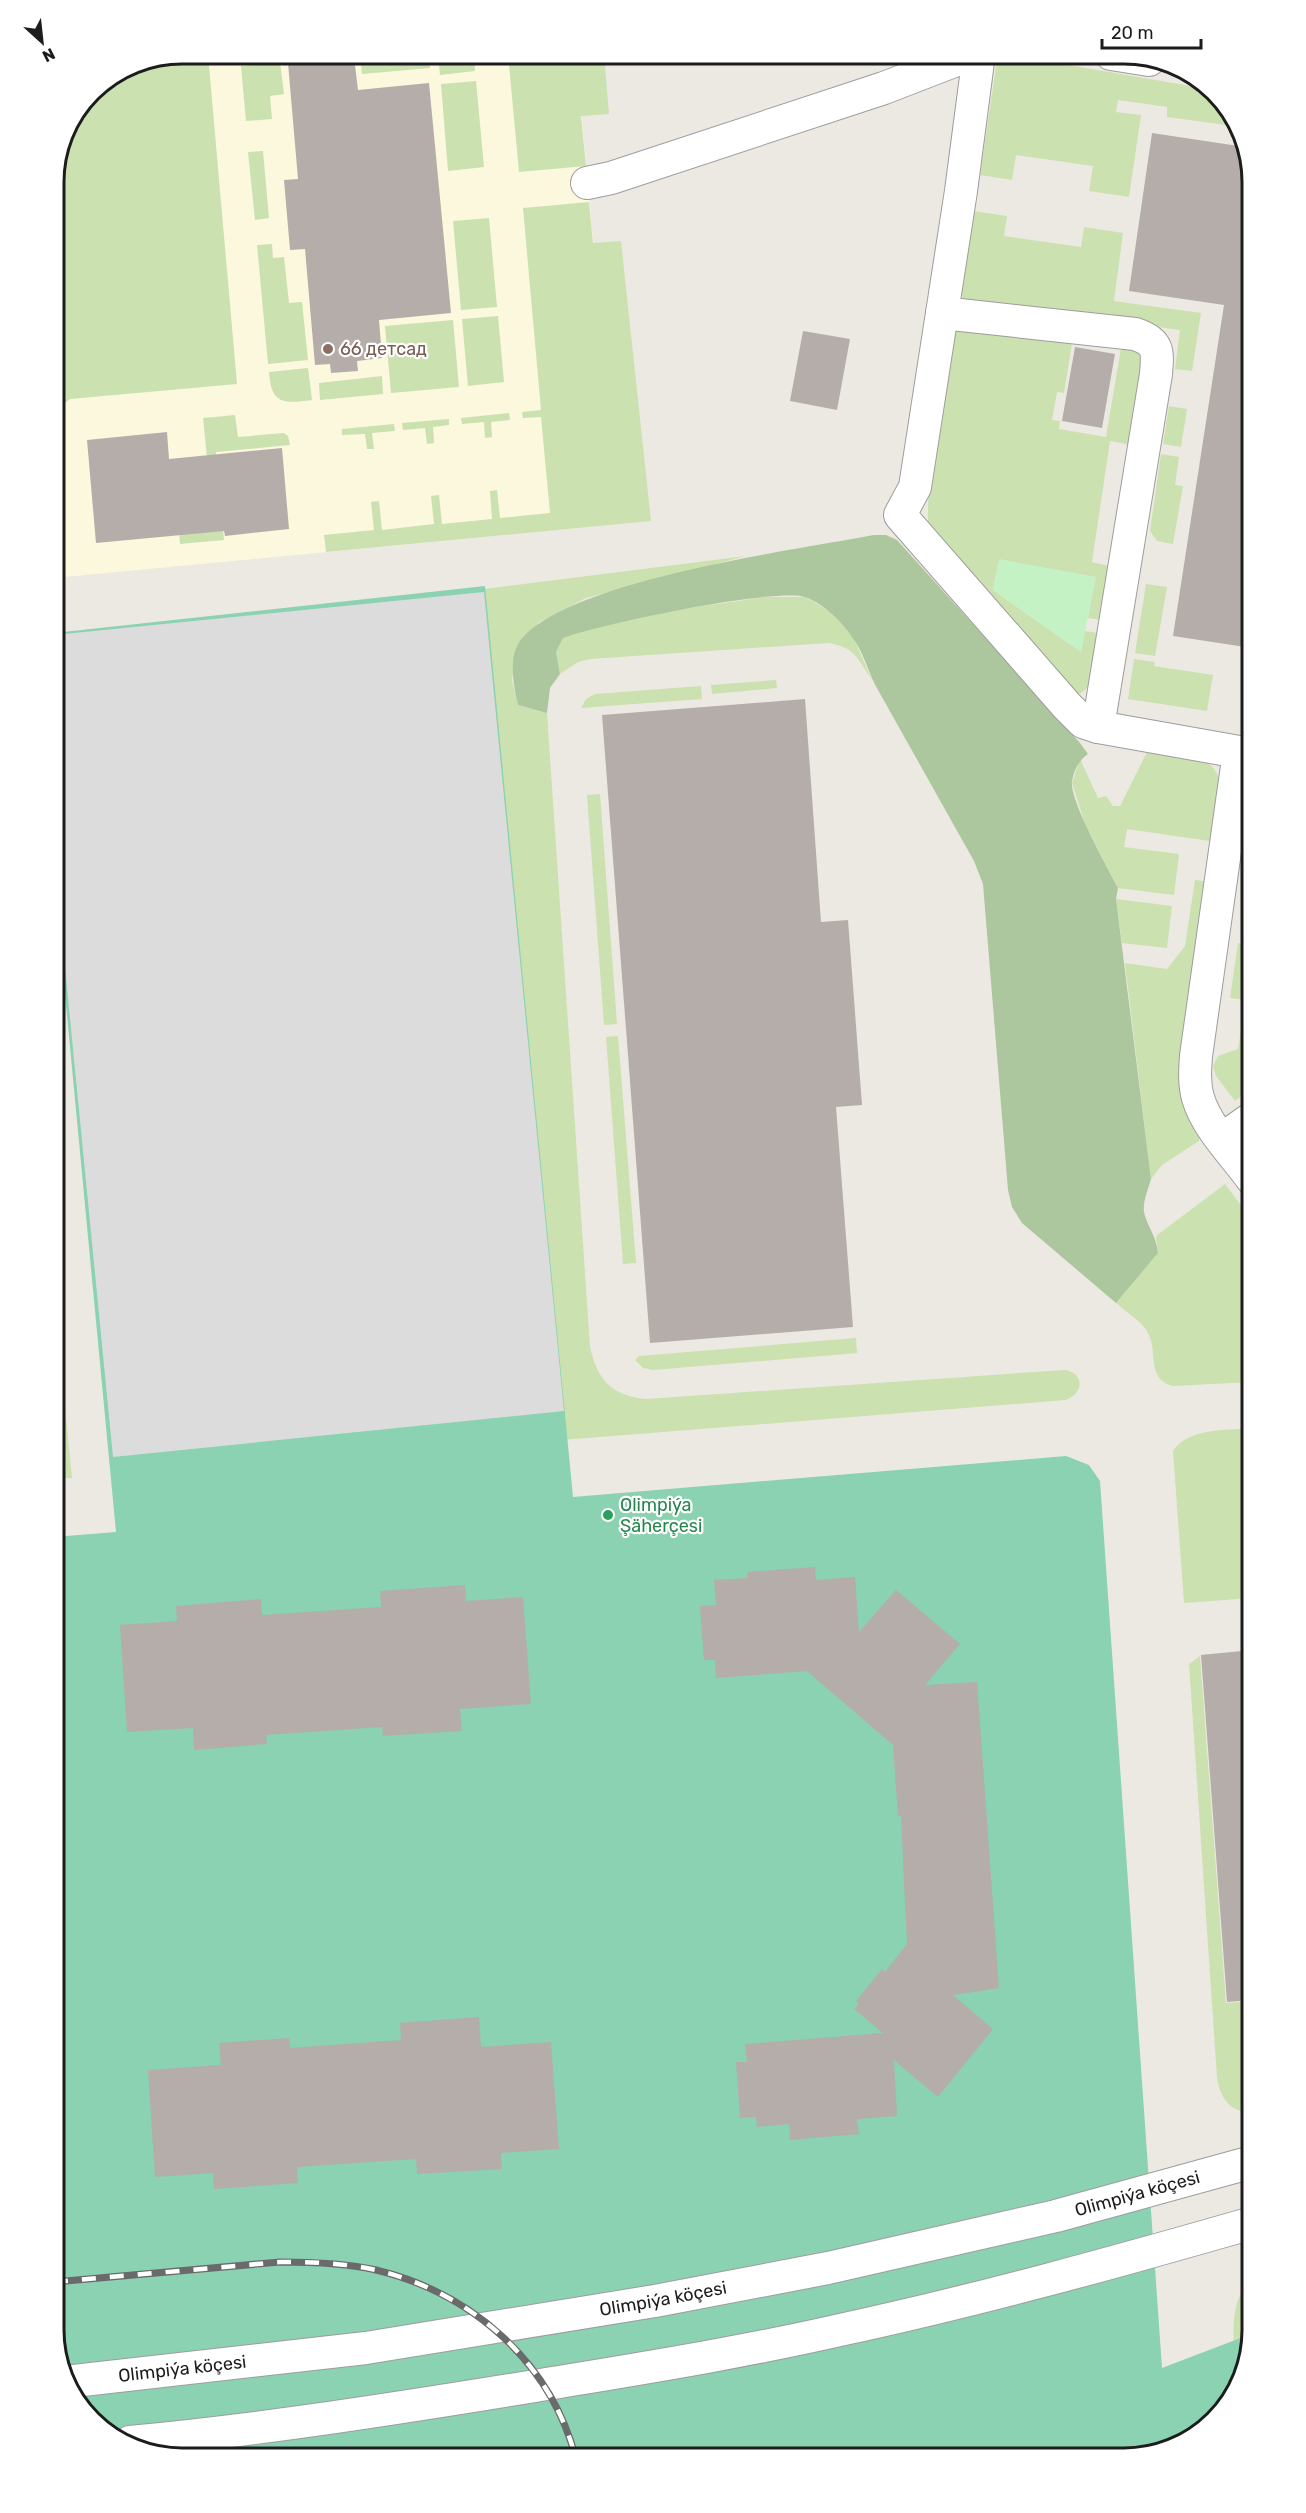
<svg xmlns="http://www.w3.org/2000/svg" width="1306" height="2513" viewBox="0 0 1306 2513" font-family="Rubik,sans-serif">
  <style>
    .education { fill: #fbf8de }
    .grass { fill: #cbe1af }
    .forest { fill: #acc79d }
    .park { fill: #c5f2c5 }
    .pitch { fill: #8ad2b1 }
    .parking { fill: #dcdcdc }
    .building { fill: #b5ada9 }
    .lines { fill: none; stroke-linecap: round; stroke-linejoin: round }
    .street-casing { stroke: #9d9d9d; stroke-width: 34 }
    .street { stroke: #fff; stroke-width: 32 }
    .rail-casing { stroke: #6a6a6a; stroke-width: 7 }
    .rail { stroke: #fff; stroke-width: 4.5; stroke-dasharray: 14; stroke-linecap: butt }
    .education-dot { fill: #8d6e63; stroke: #fff; stroke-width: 2 }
    .leisure-dot { fill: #2e9e5b; stroke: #fff; stroke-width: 2 }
    .labels { text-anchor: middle; stroke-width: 4.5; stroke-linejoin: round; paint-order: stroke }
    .education-label { font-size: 18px; fill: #785e54; stroke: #fff; text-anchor: start }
    .leisure-label { font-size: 18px; fill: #27864d; stroke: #fff; text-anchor: start }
    .street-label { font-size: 18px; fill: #1c1c1c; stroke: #fff }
    .rim { fill: none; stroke: #1c1c1c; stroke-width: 3 }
  </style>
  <rect width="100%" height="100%" fill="#ece9e3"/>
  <path class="education" d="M 182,54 L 576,54 L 619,524 L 54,578 L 54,174 L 67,126 L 92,91 L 133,64 Z"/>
  <path class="grass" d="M 182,54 L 208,54 L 237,384 L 70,399 L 54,411 L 54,174 L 67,126 L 92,91 L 133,64 Z
    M 360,54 L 429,54 L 430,68 L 362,74 Z
    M 438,54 L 474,54 L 475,71 L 440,75 Z
    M 508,54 L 604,54 L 609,114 L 581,116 L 586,166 L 519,172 Z
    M 1004,54 L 1208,89 L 1230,117 L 1226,125 L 1167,117 L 1167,107 L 1118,100 L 1116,112 L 1141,115 L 1129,197 L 1089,191 L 1093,166 L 1016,155 L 1012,180 L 980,175 L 997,60 Z
    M 280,62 L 284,94 L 270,96 L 272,119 L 246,121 L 241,66 Z
    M 476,81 L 484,167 L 448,171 L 441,84 Z
    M 263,151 L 269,218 L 255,220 L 248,152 Z
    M 589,202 L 593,243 L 621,241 L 651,521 L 326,552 L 324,535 L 374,530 L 371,502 L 379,501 L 382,530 L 434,524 L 431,496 L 439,495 L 442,524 L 492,519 L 490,491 L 497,490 L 500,518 L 550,513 L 541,417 L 523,418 L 522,412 L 541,410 L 523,208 Z
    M 973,211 L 1007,216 L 1004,236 L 1081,247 L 1084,227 L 1123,233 L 1114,301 L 1201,313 L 1192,371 L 1175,369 L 1180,330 L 964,301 L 961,292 Z
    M 489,218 L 497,307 L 461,310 L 453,221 Z
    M 272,244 L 273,258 L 284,257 L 289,303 L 302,302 L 308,360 L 268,364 L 257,245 Z
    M 498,316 L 504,382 L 468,386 L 462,319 Z
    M 453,320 L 459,387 L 391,393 L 385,326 Z
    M 958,329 L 1073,337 L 1064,393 L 1057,392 L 1052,420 L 1060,421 L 1059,429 L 1106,437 L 1122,342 L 1143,352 L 1132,445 L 1110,441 L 1092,562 L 1109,566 L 1101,620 L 1088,618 L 1095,577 L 999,560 L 993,590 L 1081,652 L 1085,631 L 1098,633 L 1088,687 L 1080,694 L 1076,694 L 928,525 L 928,502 L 954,334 Z
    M 308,368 L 312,400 C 283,404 271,404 269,372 Z
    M 382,376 L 383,394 L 320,400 L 319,383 Z
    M 1169,406 L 1187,409 L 1181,447 L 1163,444 Z
    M 509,413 L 510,420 L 491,422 L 492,437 L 485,438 L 484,422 L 462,424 L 461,418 Z
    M 235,415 L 238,437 L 284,433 L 288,436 L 290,445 L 216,452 L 217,467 L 208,468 L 203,418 Z
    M 449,419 L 449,425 L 433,427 L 434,443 L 427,444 L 425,428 L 403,430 L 402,423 Z
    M 394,424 L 395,431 L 372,433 L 374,449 L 367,449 L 365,434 L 342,435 L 342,429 Z
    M 1161,454 L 1179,457 L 1175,485 L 1183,486 L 1173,544 L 1157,541 L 1150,531 Z
    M 218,475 L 224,540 L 180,544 L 177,510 Z
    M 746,556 L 586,598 L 538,623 L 517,647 L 512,680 L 518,705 L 547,713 L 590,1347 C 598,1381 611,1395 646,1399 L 1064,1370 C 1084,1372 1085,1393 1066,1400 L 474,1447 L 484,589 Z
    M 1146,584 L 1167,587 L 1155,656 L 1135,653 Z
    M 764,597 L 806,597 L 834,614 L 854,639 L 872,680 C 858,659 855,647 828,643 L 590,659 L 578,662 L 560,674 L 556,652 L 563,638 C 626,613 697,608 764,597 Z
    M 1134,659 L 1155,662 L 1154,666 L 1213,675 L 1207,711 L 1128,699 Z
    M 776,680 L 777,688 L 712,694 L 711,685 Z
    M 701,686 L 702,699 L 581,708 L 586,699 L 595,694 Z
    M 1148,750 C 1163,752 1190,753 1203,760 C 1232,774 1219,818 1217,842 L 1127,829 L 1124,847 L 1179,854 L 1174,895 L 1118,888 L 1085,824 L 1072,783 L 1080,759 L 1098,798 L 1106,796 L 1113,806 L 1120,806 Z
    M 600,794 L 617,1024 L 604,1025 L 587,795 Z
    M 1252,846 L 1252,905 L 1244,903 Z
    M 1195,880 L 1211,882 L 1199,1141 L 1162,1165 L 1151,1179 L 1125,963 L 1167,969 L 1185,946 Z
    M 1116,899 L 1172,906 L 1167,948 L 1122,943 Z
    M 1238,943 L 1252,945 L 1252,1088 L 1235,1101 L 1216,1076 L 1213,1066 L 1218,1056 L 1238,1049 L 1246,1000 L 1230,998 Z
    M 618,1036 L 636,1263 L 623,1264 L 606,1037 Z
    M 1225,1184 L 1252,1220 L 1252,1382 L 1173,1386 C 1145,1379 1159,1350 1147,1331 C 1140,1320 1126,1312 1116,1303 L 1158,1253 L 1156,1236 Z
    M 54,1297 L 72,1478 L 54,1479 L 54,1451 L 56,1459 Z
    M 856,1338 L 857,1353 L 653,1370 L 643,1368 L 635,1360 L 639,1356 Z
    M 1252,1428 L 1252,1598 L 1184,1603 L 1173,1451 C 1189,1427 1226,1431 1252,1428 Z
    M 1200,1656 L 1226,2003 L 1252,2001 L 1252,2111 C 1230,2114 1220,2097 1217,2078 L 1189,1664 Z
    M 1252,2283 L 1252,2331 L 1237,2382 C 1235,2357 1225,2295 1252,2283 Z"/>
  <path class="forest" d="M 874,535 L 886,535 L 897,540 L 1080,743 L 1088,754 C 1079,760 1074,770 1072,781 C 1069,800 1108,868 1118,888 L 1116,899 L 1151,1179 C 1148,1190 1141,1205 1145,1216 C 1150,1231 1156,1236 1158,1253 L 1116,1303 L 1022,1223 L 1012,1207 L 1008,1190 L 983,884 L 974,861 C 942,804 910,747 878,690 C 868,673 864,652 852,637 C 840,620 827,607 808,598 C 782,585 596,625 563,638 L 556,652 L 560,674 L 550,688 L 547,713 L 518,705 C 514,688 509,662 517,646 C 551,582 802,549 874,535 Z"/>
  <path class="park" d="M 999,559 L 1096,577 L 1081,652 L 993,590 Z"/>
  <path class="pitch" d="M 485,586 L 573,1497 L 1066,1456 L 1089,1465 L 1100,1481 L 1162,2368 L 1251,2334 L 1230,2402 L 1173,2449 L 1124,2459 L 174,2459 L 104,2433 L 64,2380 L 54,2331 L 54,1537 L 116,1532 L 54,878 L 54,633 Z"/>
  <path class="parking" d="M 484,592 L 564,1411 L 113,1457 L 54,855 L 54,635 Z"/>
  <path class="building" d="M 302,54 L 329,54 L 330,59 L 354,57 L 358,90 L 429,83 L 451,313 L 379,320 L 382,358 L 357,361 L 358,371 L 331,373 L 330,364 L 315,365 L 305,249 L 290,250 L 284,180 L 298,179 L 288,63 L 302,62 Z
    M 1152,133 L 1245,147 L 1252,182 L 1252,648 L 1173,636 L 1224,305 L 1129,291 Z
    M 803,331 L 850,339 L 837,410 L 790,401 Z
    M 1075,347 L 1115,354 L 1102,428 L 1062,421 Z
    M 167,432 L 169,459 L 282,448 L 289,529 L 225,536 L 224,531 L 96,543 L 87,440 Z
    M 805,699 L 821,922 L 848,920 L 862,1105 L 836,1107 L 853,1327 L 650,1343 L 602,715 Z
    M 815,1567 L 816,1580 L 855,1577 L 859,1632 L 896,1590 L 960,1644 L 925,1685 L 977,1682 L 999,1988 L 953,1995 L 993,2029 L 938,2097 L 894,2060 L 897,2116 L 857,2119 L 859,2134 L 790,2140 L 789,2124 L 757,2127 L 756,2117 L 740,2118 L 736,2062 L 747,2062 L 745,2044 L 883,2033 L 854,2009 L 859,2004 L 856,2001 L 882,1969 L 885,1972 L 907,1944 L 901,1816 L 898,1816 L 893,1745 L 807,1671 L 716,1678 L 715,1660 L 704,1660 L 700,1606 L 716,1605 L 714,1580 L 748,1578 L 747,1572 Z
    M 465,1585 L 466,1601 L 523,1597 L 531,1704 L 460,1709 L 462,1731 L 383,1736 L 382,1727 L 266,1735 L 267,1744 L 194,1750 L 193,1728 L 127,1732 L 120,1625 L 177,1621 L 176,1606 L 261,1599 L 262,1615 L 381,1607 L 380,1591 Z
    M 1252,1650 L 1252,2000 L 1227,2002 L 1201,1655 Z
    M 479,2017 L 481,2047 L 551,2042 L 559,2149 L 501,2153 L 502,2169 L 417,2174 L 416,2159 L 297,2167 L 298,2183 L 214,2189 L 213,2173 L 155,2177 L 148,2070 L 221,2065 L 219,2043 L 289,2038 L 290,2048 L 401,2040 L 400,2023 Z"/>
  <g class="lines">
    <defs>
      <g id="street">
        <path d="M 979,54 L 961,191 L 915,487 L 900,515 L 1067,706 L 1083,722 L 1098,727"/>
        <path d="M 1111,54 L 1149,60"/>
        <path d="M 587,183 L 611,178 L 884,88 L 972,54"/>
        <path d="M 942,313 L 1135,334 C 1159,342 1158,351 1156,374 L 1098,727 L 1239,752 L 1196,1056 C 1195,1070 1194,1084 1198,1098 C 1207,1128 1234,1154 1252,1179"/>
        <path d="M 1222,1139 L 1252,1118"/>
        <path id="s1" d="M 65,2382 L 366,2348 L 655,2301 L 828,2268 L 1056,2216 L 1252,2162"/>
        <path d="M 130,2442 C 266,2429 400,2408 535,2386 C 637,2369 739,2353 840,2330 C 979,2300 1116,2262 1252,2223"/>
      </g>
    </defs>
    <use href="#street" class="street-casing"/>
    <use href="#street" class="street"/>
    <defs>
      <path id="rail" d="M 54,2282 L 280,2262 C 311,2262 345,2263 376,2270 C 472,2293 551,2362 576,2459"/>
    </defs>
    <use href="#rail" class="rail-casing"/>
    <use href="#rail" class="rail"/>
  </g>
  <circle class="education-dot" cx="328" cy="349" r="6"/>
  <circle class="leisure-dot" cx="608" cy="1515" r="6"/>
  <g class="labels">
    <g class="education-label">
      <text x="340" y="355">66 детсад</text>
    </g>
    <g class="leisure-label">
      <text x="620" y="1511">Olimpiýa<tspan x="620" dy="21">Şäherçesi</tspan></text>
    </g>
    <g class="street-label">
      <text dy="6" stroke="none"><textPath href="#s1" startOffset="1090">Olimpiýa köçesi</textPath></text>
      <text dy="6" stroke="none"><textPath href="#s1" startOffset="604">Olimpiýa köçesi</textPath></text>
      <text dy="6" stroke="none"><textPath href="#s1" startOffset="118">Olimpiýa köçesi</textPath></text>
    </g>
  </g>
  <path d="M0 0H1306V2513H0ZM182 64H1124A118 118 0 0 1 1242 182V2330A118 118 0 0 1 1124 2448H182A118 118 0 0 1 64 2330V182A118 118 0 0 1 182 64Z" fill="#fff" fill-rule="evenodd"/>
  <path class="rim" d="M182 64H1124A118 118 0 0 1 1242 182V2330A118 118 0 0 1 1124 2448H182A118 118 0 0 1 64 2330V182A118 118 0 0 1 182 64Z"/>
  <g transform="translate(42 42) rotate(153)" stroke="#ffffff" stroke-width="4.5" paint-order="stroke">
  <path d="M0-4.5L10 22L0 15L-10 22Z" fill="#1c1c1c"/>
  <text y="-9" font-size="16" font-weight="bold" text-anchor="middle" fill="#1c1c1c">N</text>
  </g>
  <path d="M1102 39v9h99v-9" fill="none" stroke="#1c1c1c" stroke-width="3"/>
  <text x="1111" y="39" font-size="18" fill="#1c1c1c" stroke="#ffffff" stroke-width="4.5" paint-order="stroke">20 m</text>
</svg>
